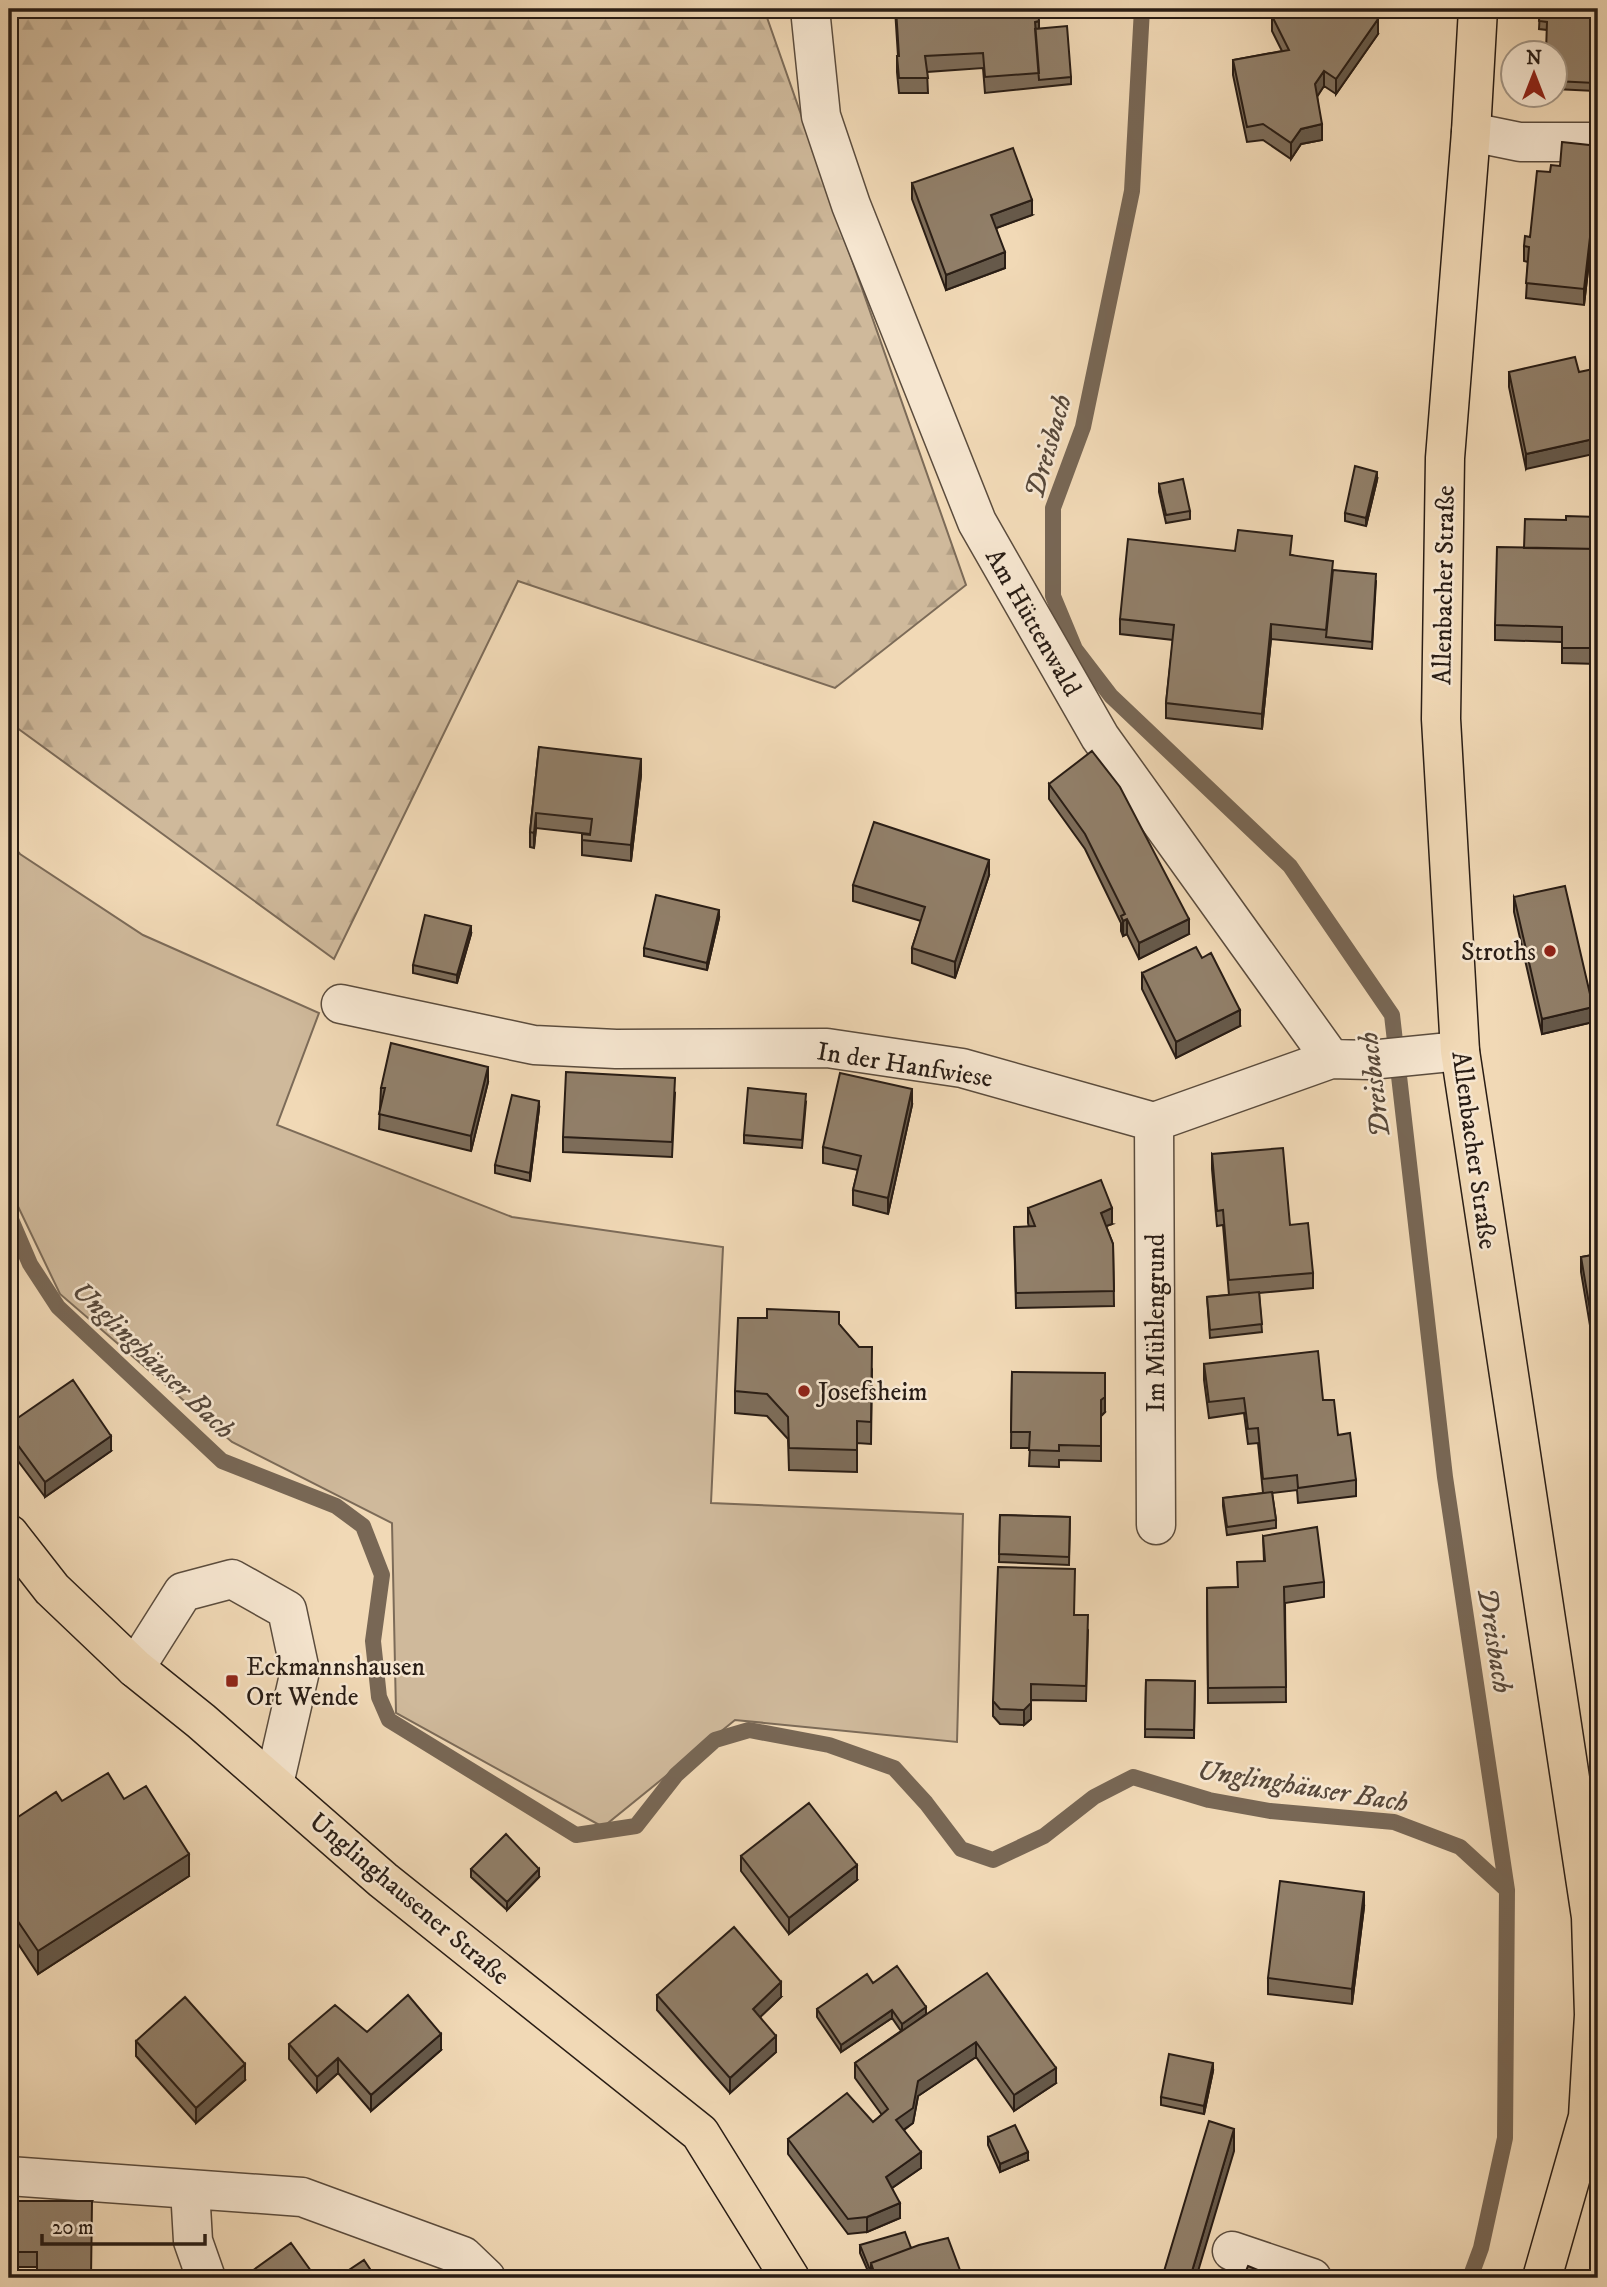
<svg xmlns="http://www.w3.org/2000/svg" width="1607" height="2287" viewBox="0 0 1607 2287" font-family="'IM FELL DW Pica',serif">
  <style>
    .grass { fill: #cfb99b; stroke: #7c6b58; stroke-width: 2 }
    .forest { fill: url(#forest-firs); stroke: #7c6b58; stroke-width: 2 }
    .lines { fill: none; stroke-linecap: round; stroke-linejoin: round }
    .stream { stroke: #786755; stroke-width: 16 }
    .minor-casing { stroke: #5b4c3d; stroke-width: 41 }
    .major-casing { stroke: #291d15; stroke-width: 41 }
    .minor { stroke: #f6e6d0; stroke-width: 38 }
    .major { stroke: #f1d9b6; stroke-width: 38 }
    .wall { fill: #7d6d5a; stroke: #291d15; stroke-width: 2 }
    .shaded-wall { fill: #66594a; stroke: #291d15; stroke-width: 2 }
    .building { fill: #917f69; stroke: #291d15; stroke-width: 2 }
    .poi-dot { fill: #8f2418; stroke: #f6e6d0; stroke-width: 2.5 }
    .labels { text-anchor: middle; stroke-width: 5; stroke-linejoin: round; paint-order: stroke }
    .street-label { font-size: 26px; fill: #291d15; stroke: #f6e6d0 }
    .poi-label { font-size: 26px; fill: #291d15; stroke: #f6e6d0; text-anchor: start }
    .water-label { font-size: 28px; font-style: italic; fill: #57483a; stroke: #f6e6d0 }
  </style>
  <defs>
    <pattern id="forest-firs" width="22" height="20" patternUnits="userSpaceOnUse" patternTransform="scale(1.75)"><rect width="22" height="20" fill="#cfb99b"/><path d="M5 1l3.5 6h-7zM16 11l3.5 6h-7z" fill="#b29f85"/></pattern>
  </defs>
  <rect width="100%" height="100%" fill="#f1d9b6"/>
  <filter id="stains"><feTurbulence type="fractalNoise" baseFrequency=".00286" numOctaves="4"/><feColorMatrix values="0 0 0 0 .2 0 0 0 0 .09 0 0 0 0 .02 0 0 0 .5 -.17"/></filter>
  <radialGradient id="worn" r=".72"><stop offset=".6" stop-color="#630" stop-opacity="0"/><stop offset="1" stop-color="#630" stop-opacity=".3"/></radialGradient>
  <path class="grass" d="M 9,841 L 20,854 L 143,935 L 319,1013 L 277,1125 L 512,1217 L 723,1247 L 711,1503 L 963,1514 L 957,1742 L 735,1720 L 603,1827 L 396,1713 L 392,1523 L 232,1442 L 60,1294 L 14,1198 L 9,1191 Z"/>
  <path class="forest" d="M 9,9 L 764,9 L 966,585 L 835,688 L 518,581 L 334,959 L 9,722 Z"/>
  <g class="lines">
    <path class="stream" d="M 1142,9 L 1132,191 L 1083,427 L 1053,508 L 1053,596 L 1075,649 L 1111,696 L 1290,866 L 1392,1015 L 1445,1477 L 1507,1890 L 1505,2138 L 1481,2248 L 1470,2278
      M 9,1215 L 30,1264 L 58,1307 L 222,1461 L 336,1506 L 363,1526 L 382,1575 L 373,1641 L 379,1697 L 389,1720 L 576,1835 L 636,1826 L 676,1775 L 715,1740 L 749,1730 L 829,1745 L 894,1768 L 926,1803 L 961,1849 L 993,1860 L 1044,1836 L 1094,1797 L 1133,1777 L 1209,1800 L 1270,1811 L 1394,1822 L 1460,1847 L 1507,1890"/>
    <defs>
      <path id="minor" d="M 810,9 L 821,116 L 851,205 L 977,522 L 1100,737 L 1331,1059
        M 1471,132 L 1520,142 L 1598,142
        M 341,1004 L 534,1045 L 616,1049 L 827,1048 L 962,1068 L 1154,1122 L 1331,1059 L 1370,1060 L 1460,1051
        M 1154,1122 L 1156,1525
        M 135,1668 L 183,1592 L 232,1579 L 287,1610 L 300,1671 L 274,1784
        M 9,2176 L 302,2197 L 463,2256 L 486,2278
        M 190,2189 L 193,2241 L 206,2278
        M 1232,2251 L 1312,2278"/>
      <path id="major" d="M 1478,9 L 1471,132 L 1445,458 L 1441,719 L 1460,1051 L 1591,1917 L 1594,2015 L 1588,2117 L 1542,2278
        M 9,1534 L 52,1589 L 135,1668 L 201,1721 L 383,1880 L 700,2133 L 790,2278"/>
    </defs>
    <use href="#minor" class="minor-casing"/>
    <use href="#major" class="major-casing"/>
    <use href="#minor" class="minor"/>
    <use href="#major" class="major"/>
  </g>
  <path class="wall" d="M 895,9 L 1039,29 L 1071,77 L 1071,84 L 985,93 L 983,68 L 927,72 L 928,93 L 899,93 L 897,72 L 897,56 L 898,56 Z
    M 1540,9 L 1593,22 L 1598,22 L 1595,91 L 1555,89 L 1555,52 L 1547,30 L 1539,29 Z
    M 1272,16 L 1378,34 L 1336,94 L 1324,86 L 1317,96 L 1322,140 L 1301,144 L 1291,159 L 1263,140 L 1247,142 L 1233,75 L 1233,60 L 1282,51 L 1272,31 Z
    M 1598,146 L 1598,192 L 1597,192 L 1584,305 L 1526,298 L 1528,262 L 1524,261 L 1524,246 L 1530,237 L 1550,172 L 1560,166 Z
    M 912,183 L 1032,215 L 996,228 L 1005,268 L 946,290 L 912,199 Z
    M 1509,372 L 1579,372 L 1526,469 L 1509,387 Z
    M 1377,480 L 1366,526 L 1345,521 L 1345,513 Z
    M 1159,484 L 1190,511 L 1190,519 L 1166,523 L 1159,492 Z
    M 1598,517 L 1598,664 L 1562,663 L 1562,642 L 1495,640 L 1495,625 L 1524,548 L 1566,520 Z
    M 1235,551 L 1292,555 L 1333,570 L 1376,581 L 1372,649 L 1271,639 L 1262,729 L 1166,718 L 1166,703 L 1173,640 L 1120,634 L 1120,619 Z
    M 539,747 L 641,775 L 631,861 L 582,855 L 582,840 L 590,834 L 536,828 L 534,848 L 530,847 L 530,832 Z
    M 1049,784 L 1189,934 L 1139,959 L 1127,934 L 1123,936 L 1121,931 L 1121,923 L 1085,849 L 1049,799 Z
    M 989,875 L 955,978 L 912,963 L 912,948 L 921,921 L 853,901 L 853,885 Z
    M 1514,897 L 1593,1022 L 1542,1034 L 1514,912 Z
    M 719,918 L 707,970 L 644,956 L 644,948 Z
    M 471,934 L 457,983 L 413,973 L 413,965 Z
    M 1142,973 L 1240,1026 L 1176,1058 L 1142,989 Z
    M 488,1082 L 471,1151 L 379,1129 L 381,1088 Z
    M 675,1093 L 672,1157 L 563,1152 L 563,1137 Z
    M 806,1102 L 802,1148 L 744,1143 L 744,1135 Z
    M 912,1105 L 888,1214 L 853,1205 L 853,1190 L 858,1170 L 823,1163 L 823,1147 Z
    M 539,1109 L 530,1181 L 495,1173 L 495,1165 Z
    M 1212,1154 L 1290,1225 L 1313,1273 L 1313,1288 L 1259,1293 L 1262,1332 L 1210,1338 L 1207,1297 L 1229,1295 L 1223,1225 L 1217,1226 L 1212,1169 Z
    M 1028,1208 L 1112,1224 L 1106,1226 L 1113,1244 L 1114,1306 L 1016,1308 L 1014,1227 L 1029,1227 L 1028,1223 Z
    M 1598,1254 L 1598,1367 L 1597,1367 L 1581,1272 L 1581,1257 Z
    M 839,1324 L 872,1369 L 871,1444 L 857,1443 L 857,1472 L 789,1470 L 788,1439 L 767,1416 L 735,1413 L 735,1391 Z
    M 1204,1364 L 1323,1400 L 1356,1480 L 1356,1496 L 1298,1503 L 1297,1490 L 1272,1493 L 1276,1520 L 1276,1528 L 1227,1535 L 1223,1506 L 1223,1498 L 1263,1493 L 1258,1443 L 1248,1444 L 1244,1413 L 1209,1418 L 1204,1380 Z
    M 1012,1372 L 1105,1412 L 1101,1416 L 1101,1461 L 1059,1460 L 1059,1467 L 1029,1466 L 1030,1448 L 1011,1448 Z
    M 9,1424 L 111,1451 L 45,1497 L 9,1449 Z
    M 1000,1515 L 1070,1517 L 1069,1565 L 999,1562 Z
    M 1263,1536 L 1324,1582 L 1324,1597 L 1285,1603 L 1286,1702 L 1208,1703 L 1207,1588 L 1238,1587 L 1264,1561 Z
    M 1074,1615 L 1088,1630 L 1086,1701 L 1031,1700 L 1031,1719 L 1024,1725 L 1000,1724 L 993,1716 L 993,1701 Z
    M 1146,1680 L 1195,1681 L 1194,1738 L 1145,1737 Z
    M 124,1799 L 189,1876 L 38,1974 L 9,1930 L 9,1823 L 62,1801 Z
    M 741,1856 L 857,1880 L 789,1934 L 741,1871 Z
    M 471,1869 L 539,1877 L 507,1910 L 471,1877 Z
    M 1364,1907 L 1352,2004 L 1268,1994 L 1268,1978 Z
    M 873,1983 L 926,2014 L 1056,2083 L 1014,2111 L 976,2057 L 918,2096 L 913,2123 L 904,2130 L 921,2168 L 892,2188 L 900,2218 L 867,2232 L 848,2234 L 788,2154 L 788,2139 L 873,2122 L 882,2115 L 855,2078 L 855,2063 L 901,2031 L 892,2018 L 841,2052 L 817,2017 L 817,2009 Z
    M 657,1995 L 781,1997 L 760,2017 L 776,2052 L 730,2093 L 657,2010 Z
    M 367,2032 L 441,2050 L 371,2111 L 338,2073 L 317,2092 L 289,2059 L 289,2044 Z
    M 136,2041 L 245,2080 L 196,2123 L 136,2056 Z
    M 1213,2071 L 1204,2114 L 1161,2105 L 1161,2097 Z
    M 988,2137 L 1028,2160 L 1000,2172 L 988,2145 Z
    M 14,2201 L 92,2201 L 37,2267 L 15,2267 Z
    M 860,2245 L 911,2248 L 961,2278 L 871,2278 L 860,2253 Z"/>
  <path class="shaded-wall" d="M 1378,19 L 1378,34 L 1336,94 L 1336,79 Z
    M 1039,21 L 1039,36 L 1035,37 L 1035,22 Z
    M 1324,71 L 1324,86 L 1315,100 L 1315,84 Z
    M 1322,124 L 1322,140 L 1301,144 L 1291,159 L 1291,143 L 1301,129 Z
    M 1597,177 L 1597,192 L 1584,305 L 1584,289 Z
    M 1032,200 L 1032,215 L 991,230 L 991,215 Z
    M 1005,252 L 1005,268 L 946,290 L 946,275 Z
    M 1598,438 L 1598,453 L 1526,469 L 1526,454 Z
    M 1377,472 L 1377,480 L 1366,526 L 1366,518 Z
    M 1271,624 L 1271,639 L 1262,729 L 1262,714 Z
    M 641,759 L 641,775 L 631,861 L 631,845 Z
    M 536,813 L 536,828 L 534,848 L 534,833 Z
    M 989,860 L 989,875 L 955,978 L 955,962 Z
    M 719,910 L 719,918 L 707,970 L 707,963 Z
    M 1127,919 L 1127,934 L 1123,936 L 1123,921 Z
    M 1189,919 L 1189,934 L 1139,959 L 1139,943 Z
    M 471,926 L 471,934 L 457,983 L 457,975 Z
    M 1593,1007 L 1593,1022 L 1542,1034 L 1542,1019 Z
    M 1240,1010 L 1240,1026 L 1176,1058 L 1176,1042 Z
    M 488,1067 L 488,1082 L 471,1151 L 471,1136 Z
    M 912,1089 L 912,1105 L 888,1214 L 888,1198 Z
    M 539,1101 L 539,1109 L 530,1181 L 530,1173 Z
    M 1112,1208 L 1112,1224 L 1101,1228 L 1101,1213 Z
    M 1105,1373 L 1105,1412 L 1101,1416 L 1101,1400 Z
    M 111,1436 L 111,1451 L 45,1497 L 45,1482 Z
    M 1031,1684 L 1031,1719 L 1024,1725 L 1024,1710 Z
    M 189,1854 L 189,1876 L 38,1974 L 38,1951 Z
    M 857,1865 L 857,1880 L 789,1934 L 789,1918 Z
    M 539,1869 L 539,1877 L 507,1910 L 507,1902 Z
    M 1364,1892 L 1364,1907 L 1352,2004 L 1352,1989 Z
    M 781,1982 L 781,1997 L 753,2024 L 753,2009 Z
    M 926,2007 L 926,2014 L 902,2032 L 902,2024 Z
    M 892,2010 L 892,2018 L 841,2052 L 841,2045 Z
    M 441,2034 L 441,2050 L 371,2111 L 371,2095 Z
    M 776,2036 L 776,2052 L 730,2093 L 730,2078 Z
    M 976,2042 L 976,2057 L 918,2096 L 913,2123 L 896,2135 L 896,2120 L 918,2081 Z
    M 338,2058 L 338,2073 L 317,2092 L 317,2077 Z
    M 1213,2063 L 1213,2071 L 1204,2114 L 1204,2106 Z
    M 245,2064 L 245,2080 L 196,2123 L 196,2108 Z
    M 1056,2068 L 1056,2083 L 1014,2111 L 1014,2095 Z
    M 1234,2129 L 1234,2151 L 1196,2278 L 1190,2278 Z
    M 921,2152 L 921,2168 L 886,2192 L 886,2177 Z
    M 1028,2152 L 1028,2160 L 1000,2172 L 1000,2164 Z
    M 900,2203 L 900,2218 L 867,2232 L 867,2217 Z
    M 961,2273 L 961,2278 L 947,2278 Z"/>
  <path class="building" d="M 896,9 L 1038,9 L 1039,21 L 1035,22 L 1039,73 L 985,77 L 983,53 L 925,56 L 928,78 L 899,78 L 897,56 L 899,56 Z
    M 1277,9 L 1363,9 L 1378,19 L 1336,79 L 1324,71 L 1315,84 L 1322,124 L 1301,129 L 1291,143 L 1263,124 L 1247,127 L 1233,60 L 1289,50 L 1272,16 Z
    M 1540,9 L 1594,9 L 1593,22 L 1598,22 L 1595,83 L 1555,81 L 1555,52 L 1546,52 L 1547,22 L 1539,21 Z
    M 1067,26 L 1071,77 L 1039,80 L 1035,29 Z
    M 1562,142 L 1598,146 L 1598,177 L 1597,177 L 1584,289 L 1526,283 L 1529,247 L 1524,246 L 1525,236 L 1530,237 L 1537,171 L 1550,172 L 1551,165 L 1560,166 Z
    M 1013,148 L 1032,200 L 991,215 L 1005,252 L 946,275 L 912,183 Z
    M 1575,357 L 1579,372 L 1598,368 L 1598,438 L 1526,454 L 1509,372 Z
    M 1355,466 L 1377,472 L 1366,518 L 1345,513 Z
    M 1183,479 L 1190,511 L 1166,515 L 1159,484 Z
    M 1566,516 L 1598,517 L 1598,549 L 1524,548 L 1525,519 L 1566,520 Z
    M 1238,530 L 1292,536 L 1290,555 L 1333,561 L 1326,630 L 1271,624 L 1262,714 L 1166,703 L 1174,625 L 1120,619 L 1128,539 L 1235,551 Z
    M 1497,547 L 1598,549 L 1598,648 L 1562,648 L 1562,627 L 1495,625 Z
    M 1333,570 L 1376,574 L 1372,642 L 1326,637 Z
    M 539,747 L 641,759 L 631,845 L 582,840 L 582,834 L 590,835 L 592,819 L 536,813 L 534,833 L 530,832 Z
    M 1092,751 L 1120,787 L 1189,919 L 1139,943 L 1127,919 L 1123,921 L 1121,916 L 1125,914 L 1085,834 L 1049,784 Z
    M 874,822 L 989,860 L 955,962 L 912,948 L 925,907 L 853,885 Z
    M 1565,886 L 1593,1007 L 1542,1019 L 1514,897 Z
    M 656,895 L 719,910 L 707,963 L 644,948 Z
    M 425,915 L 471,926 L 457,975 L 413,965 Z
    M 1196,947 L 1202,958 L 1211,953 L 1240,1010 L 1176,1042 L 1142,973 Z
    M 391,1043 L 488,1067 L 471,1136 L 379,1114 L 385,1088 L 381,1088 Z
    M 566,1072 L 675,1078 L 672,1142 L 563,1137 Z
    M 840,1073 L 912,1089 L 888,1198 L 853,1190 L 861,1156 L 823,1147 Z
    M 748,1088 L 806,1094 L 802,1140 L 744,1135 Z
    M 512,1095 L 539,1101 L 530,1173 L 495,1165 Z
    M 1283,1148 L 1290,1225 L 1308,1223 L 1313,1273 L 1229,1280 L 1223,1210 L 1217,1211 L 1212,1154 Z
    M 1101,1180 L 1112,1208 L 1101,1213 L 1113,1244 L 1114,1291 L 1016,1293 L 1014,1227 L 1035,1226 L 1028,1208 Z
    M 1598,1254 L 1598,1351 L 1597,1351 L 1581,1257 Z
    M 1259,1292 L 1262,1324 L 1210,1330 L 1207,1297 Z
    M 767,1309 L 839,1312 L 839,1324 L 859,1347 L 872,1347 L 871,1422 L 857,1421 L 857,1450 L 789,1448 L 788,1417 L 767,1394 L 735,1391 L 738,1318 L 767,1318 Z
    M 1318,1351 L 1323,1400 L 1334,1400 L 1338,1435 L 1350,1433 L 1356,1480 L 1298,1488 L 1297,1475 L 1263,1479 L 1258,1428 L 1248,1429 L 1244,1398 L 1209,1402 L 1204,1364 Z
    M 1012,1372 L 1105,1373 L 1105,1397 L 1101,1400 L 1101,1446 L 1059,1445 L 1059,1451 L 1029,1450 L 1030,1432 L 1011,1432 Z
    M 73,1380 L 111,1436 L 45,1482 L 9,1433 L 9,1424 Z
    M 1272,1492 L 1276,1520 L 1227,1527 L 1223,1498 Z
    M 1000,1515 L 1070,1517 L 1069,1557 L 999,1554 Z
    M 1317,1527 L 1324,1582 L 1284,1587 L 1286,1687 L 1208,1688 L 1207,1588 L 1238,1587 L 1237,1562 L 1265,1561 L 1263,1536 Z
    M 998,1567 L 1075,1569 L 1074,1615 L 1088,1615 L 1086,1686 L 1031,1684 L 1031,1703 L 1024,1710 L 1000,1709 L 993,1701 Z
    M 1146,1680 L 1195,1681 L 1194,1730 L 1145,1729 Z
    M 108,1773 L 124,1799 L 146,1786 L 189,1854 L 38,1951 L 9,1908 L 9,1876 L 12,1873 L 9,1868 L 9,1823 L 56,1792 L 62,1801 Z
    M 809,1803 L 857,1865 L 789,1918 L 741,1856 Z
    M 506,1834 L 539,1869 L 507,1902 L 471,1869 Z
    M 1280,1881 L 1364,1892 L 1352,1989 L 1268,1978 Z
    M 734,1927 L 781,1982 L 753,2009 L 776,2036 L 730,2078 L 657,1995 Z
    M 897,1966 L 926,2007 L 902,2024 L 892,2010 L 841,2045 L 817,2009 L 867,1974 L 873,1983 Z
    M 987,1973 L 1056,2068 L 1014,2095 L 976,2042 L 918,2081 L 913,2108 L 896,2120 L 921,2152 L 886,2177 L 900,2203 L 867,2217 L 848,2219 L 788,2139 L 847,2093 L 873,2122 L 888,2109 L 855,2063 Z
    M 408,1995 L 441,2034 L 371,2095 L 338,2058 L 317,2077 L 289,2044 L 335,2005 L 367,2032 Z
    M 185,1997 L 245,2064 L 196,2108 L 136,2041 Z
    M 1169,2054 L 1213,2063 L 1204,2106 L 1161,2097 Z
    M 1209,2121 L 1234,2129 L 1190,2278 L 1162,2278 Z
    M 1015,2125 L 1028,2152 L 1000,2164 L 988,2137 Z
    M 14,2201 L 92,2201 L 91,2278 L 37,2278 L 37,2252 L 15,2252 Z
    M 905,2232 L 911,2248 L 871,2263 L 871,2269 L 870,2270 L 860,2245 Z
    M 948,2238 L 961,2273 L 947,2278 L 876,2278 L 871,2263 L 919,2245 Z
    M 291,2243 L 316,2278 L 257,2278 L 252,2271 Z
    M 364,2260 L 376,2278 L 337,2278 Z
    M 1248,2266 L 1277,2278 L 1243,2278 Z"/>
  <g class="poi-dot">
    <circle cx="1550" cy="951" r="7"/>
    <circle cx="804" cy="1391" r="7"/>
    <rect x="225" y="1674" width="14" height="14" rx="3.5"/>
  </g>
  <g class="labels">
    <g class="street-label">
      <text transform="translate(1443 585) rotate(-89)" y="9">Allenbacher Straße</text>
      <text transform="translate(1034 622) rotate(60)" y="9">Am Hüttenwald</text>
      <text transform="translate(905 1064) rotate(9)" y="9">In der Hanfwiese</text>
      <text transform="translate(1475 1150) rotate(82)" y="9">Allenbacher Straße</text>
      <text transform="translate(1155 1323) rotate(-90)" y="9">Im Mühlengrund</text>
      <text transform="translate(410 1898) rotate(40)" y="9">Unglinghausener Straße</text>
    </g>
    <g class="poi-label">
      <text x="1536" y="960" text-anchor="end">Stroths</text>
      <text x="818" y="1400">Josefsheim</text>
      <text x="246" y="1675">Eckmannshausen<tspan x="246" dy="30">Ort Wende</tspan></text>
    </g>
    <g class="water-label">
      <text transform="translate(1047 446) rotate(-74)" y="10">Dreisbach</text>
      <text transform="translate(1373 1085) rotate(-97)" y="10">Dreisbach</text>
      <text transform="translate(154 1359) rotate(44)" y="10">Unglinghäuser Bach</text>
      <text transform="translate(1496 1640) rotate(81)" y="10">Dreisbach</text>
      <text transform="translate(1303 1785) rotate(9)" y="10">Unglinghäuser Bach</text>
    </g>
  </g>
  <rect width="1607" height="2287" fill="none" stroke="#f1d9b6" stroke-width="35"/>
  <rect x="10" y="10" width="1586" height="2266" fill="none" stroke="#291d15" stroke-width="3.5"/>
  <rect x="18" y="18" width="1572" height="2252" fill="none" stroke="#291d15" stroke-width="2"/>
  <g transform="translate(1534 74)"><circle r="33" fill="#f6e6d0" stroke="#a49685" stroke-width="2"/>
  <path d="M0-5L12 26L0 18L-12 26Z" fill="#8f2418"/>
  <text y="-10" font-size="19" font-weight="bold" text-anchor="middle" fill="#291d15">N</text>
  </g>
  <path d="M42 2234v10h163v-10" fill="none" stroke="#291d15" stroke-width="3.5"/>
  <text x="52" y="2234" font-size="21" fill="#291d15" stroke="#f6e6d0" stroke-width="5" paint-order="stroke">20 m</text>
  <rect width="100%" height="100%" filter="url(#stains)"/>
  <rect width="100%" height="100%" fill="url(#worn)"/>
</svg>
